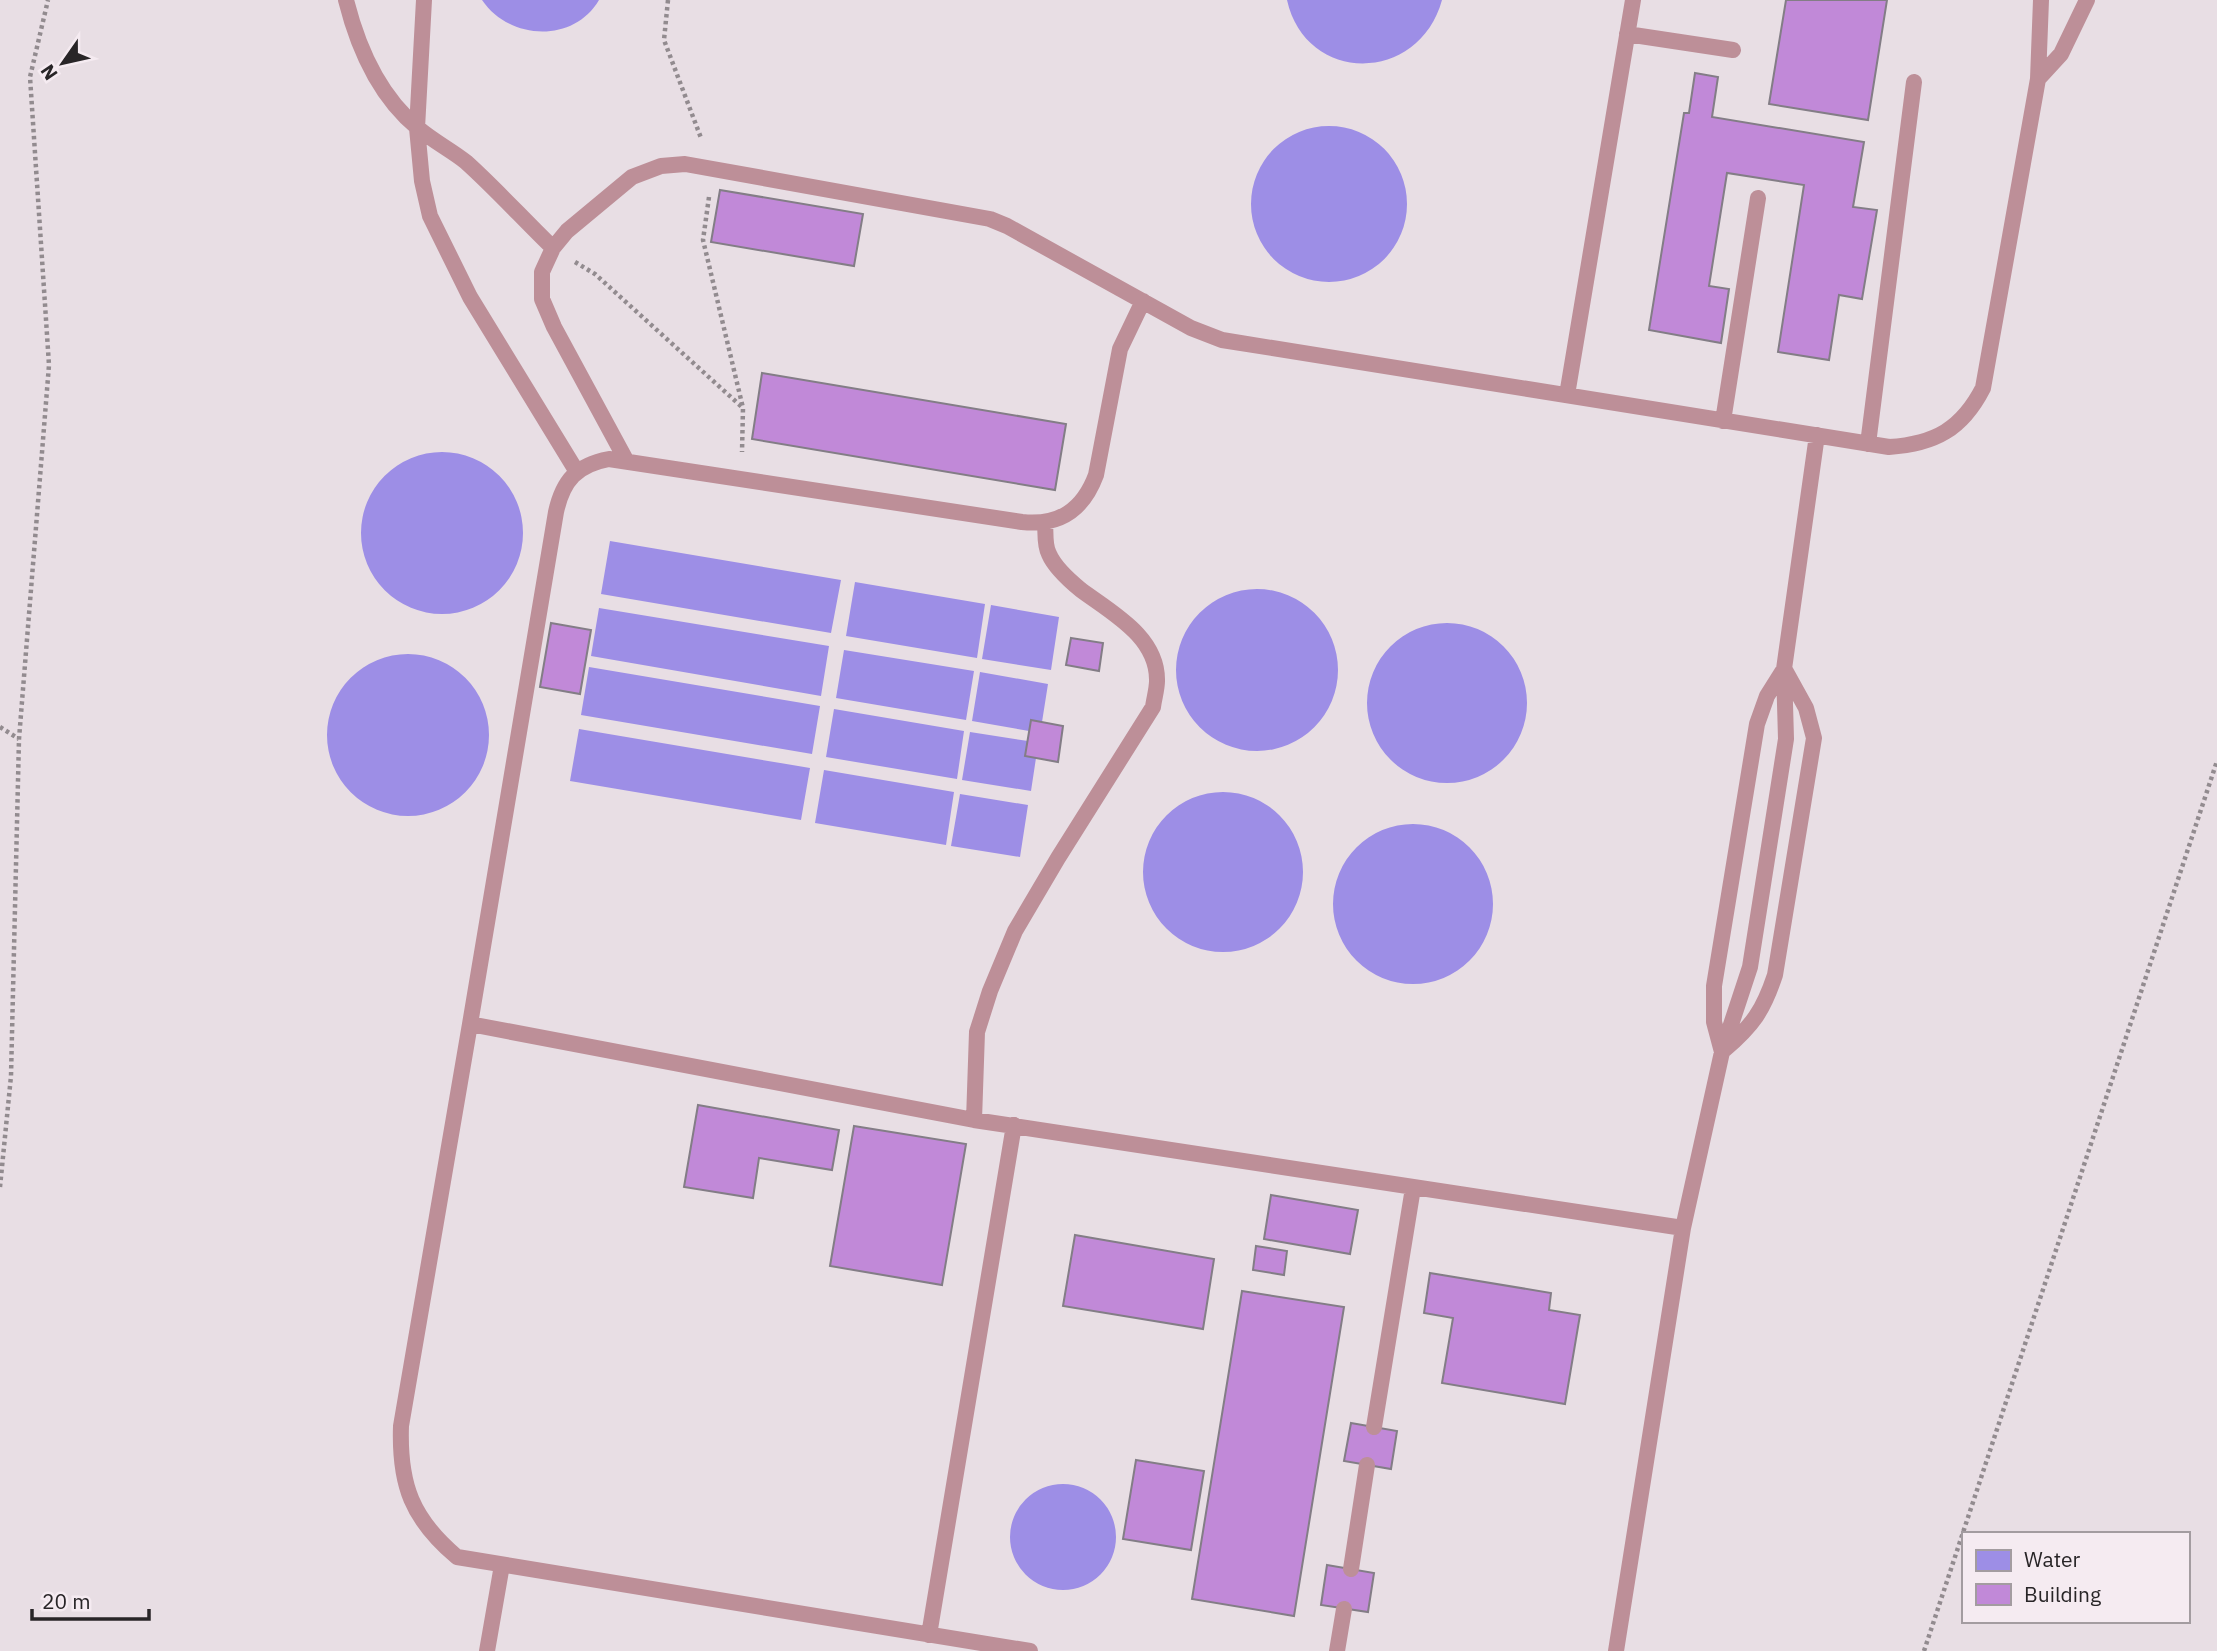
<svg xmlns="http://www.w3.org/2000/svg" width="2217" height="1651" viewBox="0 0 2217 1651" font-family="'IBM Plex Sans',sans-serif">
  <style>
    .water { fill: #9d8ee6 }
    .building { fill: #c189d8; stroke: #837d86; stroke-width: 2 }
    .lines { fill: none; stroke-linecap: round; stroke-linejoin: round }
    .path { stroke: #928b8f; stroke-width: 4.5; stroke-dasharray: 3.5 3.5; stroke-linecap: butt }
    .service { stroke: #bd8f98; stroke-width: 16 }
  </style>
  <rect width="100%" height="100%" fill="#e8dee4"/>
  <path class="water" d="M 482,0 L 599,0 C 573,44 509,40 482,0 Z
    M 1287,0 L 1442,0 C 1419,84 1306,85 1287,0 Z
    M1251 204a78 78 0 1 1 156 0a78 78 0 1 1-156 0Z
    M361 533a81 81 0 1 1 162 0a81 81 0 1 1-162 0Z
    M 610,541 L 841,580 L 831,633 L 601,594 Z
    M 855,582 L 985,604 L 977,658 L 846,636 Z
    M1176 670a81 81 0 1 1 162 0a81 81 0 1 1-162 0Z
    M 991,605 L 1059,617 L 1051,670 L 982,659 Z
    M 599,608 L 829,646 L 821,696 L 591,656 Z
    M1367 703a80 80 0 1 1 160 0a80 80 0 1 1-160 0Z
    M 844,650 L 974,671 L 966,720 L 836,698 Z
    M327 735a81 81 0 1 1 162 0a81 81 0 1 1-162 0Z
    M 589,667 L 820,706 L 812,754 L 581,715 Z
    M 980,672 L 1048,684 L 1042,722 L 1031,721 L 1029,731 L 972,721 Z
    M 834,709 L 964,731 L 957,779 L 826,757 Z
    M 579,729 L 810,768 L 801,820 L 570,781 Z
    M 970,732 L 1028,741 L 1025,756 L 1036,758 L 1031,791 L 962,780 Z
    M 824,770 L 954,792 L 946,845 L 815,823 Z
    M1143 872a80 80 0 1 1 160 0a80 80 0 1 1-160 0Z
    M 960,794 L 1028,805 L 1020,857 L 951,846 Z
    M1333 904a80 80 0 1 1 160 0a80 80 0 1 1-160 0Z
    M1010 1537a53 53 0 1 1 106 0a53 53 0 1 1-106 0Z"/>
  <path class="building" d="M 1786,0 L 1887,0 L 1868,120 L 1769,104 Z
    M 1695,73 L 1718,77 L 1712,117 L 1864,142 L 1853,207 L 1877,210 L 1862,299 L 1839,295 L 1829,360 L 1778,352 L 1804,185 L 1727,173 L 1709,286 L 1729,289 L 1721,343 L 1649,330 L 1684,113 L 1689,113 Z
    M 720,190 L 863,214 L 854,266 L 711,242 Z
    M 762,373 L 1066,424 L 1055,490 L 752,439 Z
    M 551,623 L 591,630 L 580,694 L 540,687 Z
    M 1071,638 L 1103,643 L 1099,671 L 1066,665 Z
    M 1031,720 L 1063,726 L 1058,762 L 1025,756 Z
    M 698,1105 L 839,1130 L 832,1170 L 759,1158 L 753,1198 L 684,1187 Z
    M 854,1126 L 966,1144 L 942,1285 L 830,1266 Z
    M 1271,1195 L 1358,1210 L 1350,1254 L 1264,1239 Z
    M 1075,1235 L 1214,1259 L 1203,1329 L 1063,1306 Z
    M 1256,1246 L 1287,1251 L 1284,1275 L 1253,1270 Z
    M 1430,1273 L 1551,1293 L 1549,1310 L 1580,1315 L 1565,1404 L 1442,1383 L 1453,1318 L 1424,1313 Z
    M 1242,1291 L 1344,1307 L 1294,1616 L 1192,1599 Z
    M 1351,1423 L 1397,1431 L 1391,1469 L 1344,1461 Z
    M 1136,1460 L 1204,1471 L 1191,1550 L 1123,1539 Z
    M 1327,1565 L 1374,1573 L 1368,1612 L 1321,1605 Z"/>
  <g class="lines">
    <path class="path" d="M 668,0 L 664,40 L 701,138
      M 709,197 L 703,240 L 743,408
      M 575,262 L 595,274 L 743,408 L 742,452
      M 0,727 L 19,739
      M 0,1187 L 11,1076 L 19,739 L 49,365 L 30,77 L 48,0
      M 1924,1651 L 2217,761"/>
    <path class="service" d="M 346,0 C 358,48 379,96 418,128 C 433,141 451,150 466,162 C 496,189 524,220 553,248
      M 424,0 L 417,128 L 422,181 L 430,216 L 470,297 L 577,472
      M 1627,34 L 1733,50
      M 2038,79 L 2061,54 L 2087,0
      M 1143,301 L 1120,349 L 1096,475 C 1083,510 1059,526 1022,522 L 609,459 C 577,465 563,480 556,512 L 470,1024 L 974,1120 L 1683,1228
      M 1567,395 L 1633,0
      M 1723,421 L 1758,198
      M 1868,444 L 1914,82
      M 626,460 L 554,327 L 542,299 L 542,272 L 553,248 L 567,231 L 632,177 L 661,166 L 685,164 L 990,219 L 1007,226 L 1191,328 L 1222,340 L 1889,447 C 1935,444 1962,429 1983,388 L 2038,79 L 2041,0
      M 470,1024 L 401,1426 C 399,1485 412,1519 457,1557 L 1030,1651
      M 1724,1050 C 1753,1025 1763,1011 1775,975 L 1814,738 L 1806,708 L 1785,670
      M 1722,1052 L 1714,1022 L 1714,986 L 1757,724 L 1767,696 L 1784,669
      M 974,1120 L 977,1032 L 990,991 L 1015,931 L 1058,858 L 1153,707 C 1154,699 1157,689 1157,681 C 1158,637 1112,613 1081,590 C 1070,581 1055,568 1049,554 C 1044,545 1046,532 1045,522
      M 1374,1427 L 1413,1188
      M 1351,1569 L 1367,1465
      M 929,1635 L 1014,1125
      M 487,1651 L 502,1565
      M 1337,1651 L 1344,1609
      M 1616,1651 L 1683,1228 L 1722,1052 L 1750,967 L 1786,739 L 1784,669 L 1817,435"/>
  </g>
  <rect x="1962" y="1532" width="228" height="91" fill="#f5ebf1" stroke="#a39ca0" stroke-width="2"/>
  <rect x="1976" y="1550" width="35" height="21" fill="#9d8ee6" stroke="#a39ca0" stroke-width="2"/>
  <text x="2024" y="1567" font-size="21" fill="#282527">Water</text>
  <rect x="1976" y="1584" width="35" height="21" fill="#c189d8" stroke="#a39ca0" stroke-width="2"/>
  <text x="2024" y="1602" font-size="21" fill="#282527">Building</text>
  <g transform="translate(63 63) rotate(236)" stroke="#f5ebf1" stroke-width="5" paint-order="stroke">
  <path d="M0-5L12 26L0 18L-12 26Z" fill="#282527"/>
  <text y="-10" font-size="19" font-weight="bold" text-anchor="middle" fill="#282527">N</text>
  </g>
  <path d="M32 1609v10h117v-10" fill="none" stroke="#282527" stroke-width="3.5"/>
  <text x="42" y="1609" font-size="21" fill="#282527" stroke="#f5ebf1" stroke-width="5" paint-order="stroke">20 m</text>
</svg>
